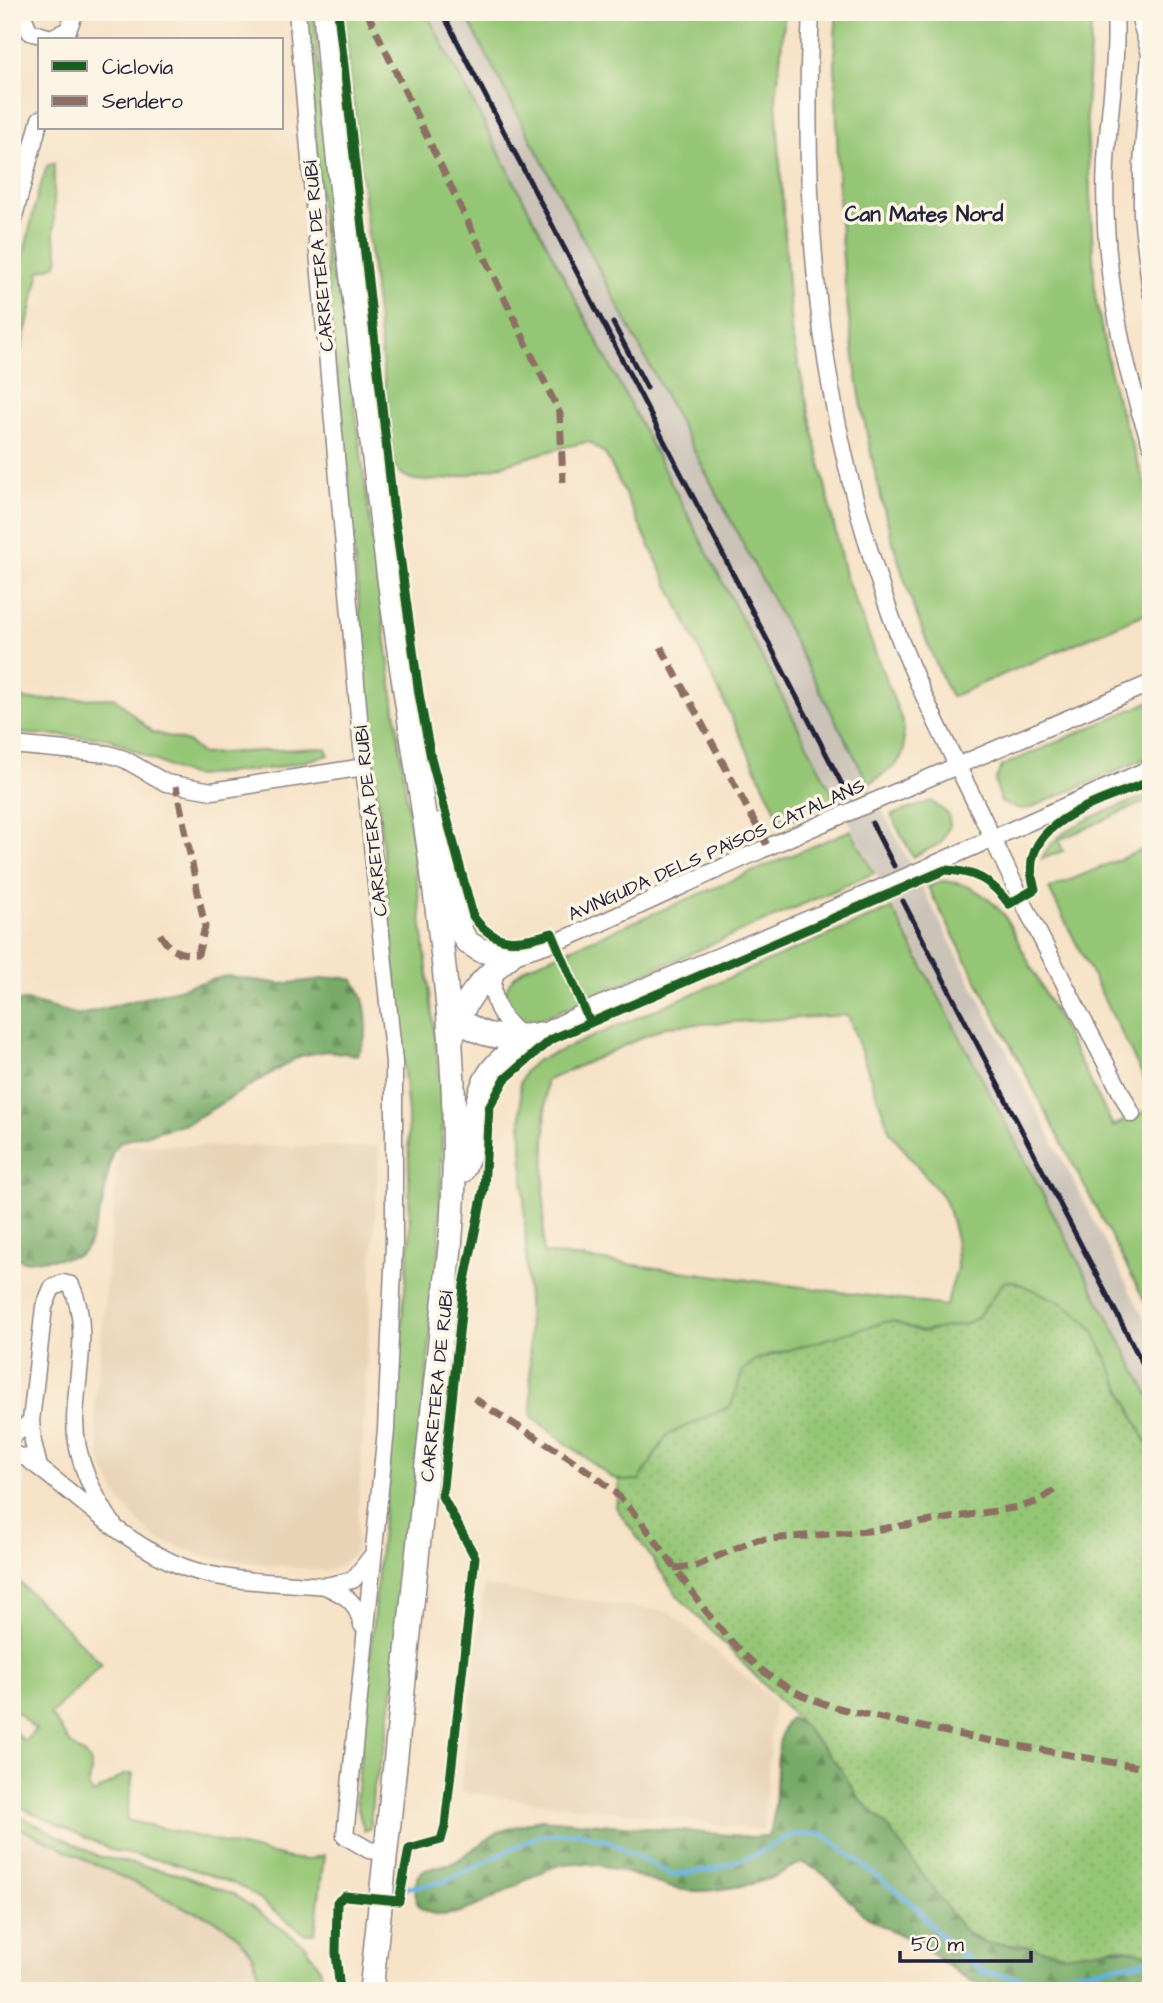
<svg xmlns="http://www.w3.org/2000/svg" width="1163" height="2003" viewBox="0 0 1163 2003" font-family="'Architects Daughter',sans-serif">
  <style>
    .built { fill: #e8d3b7 }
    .railway { fill: #cbc2b8 }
    .grass { fill: #95c676; stroke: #5c7458; stroke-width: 2; fill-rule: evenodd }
    .forest { fill: url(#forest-firs); stroke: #4d6651; stroke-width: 2 }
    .garden { fill: url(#garden-dots); stroke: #5c7458; stroke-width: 2 }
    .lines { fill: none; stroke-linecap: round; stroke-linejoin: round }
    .stream { stroke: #64aedc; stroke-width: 5 }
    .street-casing { stroke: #8c8280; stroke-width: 19 }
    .secondary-casing { stroke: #8c8280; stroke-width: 26 }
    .street { stroke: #fff; stroke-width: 16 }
    .secondary { stroke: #fff; stroke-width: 23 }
    .rail { stroke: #22223b; stroke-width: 5 }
    .street-bridge-casing { stroke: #8c8280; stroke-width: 19; stroke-linecap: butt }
    .street-bridge { stroke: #fff; stroke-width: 16 }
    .quiet { stroke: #8d6e63; stroke-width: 7; stroke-dasharray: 14 7; stroke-linecap: butt }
    .cycleway-casing { stroke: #fcf5e5; stroke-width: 13 }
    .cycleway { stroke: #1b5e20; stroke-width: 9 }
    .labels { text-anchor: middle; stroke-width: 7; stroke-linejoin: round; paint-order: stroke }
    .street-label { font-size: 19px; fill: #22223b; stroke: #fcf5e5 }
    .neighbourhood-label { font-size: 21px; font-weight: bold; fill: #22223b; stroke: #fcf5e5 }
  </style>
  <defs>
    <pattern id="forest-firs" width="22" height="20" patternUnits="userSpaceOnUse" patternTransform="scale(1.75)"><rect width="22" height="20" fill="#78ab67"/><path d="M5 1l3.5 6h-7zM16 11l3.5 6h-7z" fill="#628b56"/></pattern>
    <pattern id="garden-dots" width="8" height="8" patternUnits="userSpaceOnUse" patternTransform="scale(1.75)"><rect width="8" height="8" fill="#95c676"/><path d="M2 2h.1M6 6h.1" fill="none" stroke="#80aa67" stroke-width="1.8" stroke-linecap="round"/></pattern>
  </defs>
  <rect width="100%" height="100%" fill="#fcf5e5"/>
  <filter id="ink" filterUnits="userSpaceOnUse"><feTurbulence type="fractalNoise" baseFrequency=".0143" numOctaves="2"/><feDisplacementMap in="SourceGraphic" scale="14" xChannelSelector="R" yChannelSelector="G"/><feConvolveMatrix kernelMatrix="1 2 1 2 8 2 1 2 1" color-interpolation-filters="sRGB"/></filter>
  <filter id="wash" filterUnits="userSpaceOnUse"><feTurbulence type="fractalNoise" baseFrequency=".00686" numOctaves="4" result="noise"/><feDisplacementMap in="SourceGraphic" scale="28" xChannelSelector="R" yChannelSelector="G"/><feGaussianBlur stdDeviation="1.57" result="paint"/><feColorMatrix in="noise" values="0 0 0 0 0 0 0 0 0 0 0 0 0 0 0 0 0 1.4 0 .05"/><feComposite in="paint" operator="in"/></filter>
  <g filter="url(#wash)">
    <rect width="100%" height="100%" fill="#f6e2c6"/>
    <path class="built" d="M 119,1145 L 379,1147 L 356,1551 L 340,1566 L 325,1571 L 207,1557 L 155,1539 L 122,1504 L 102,1465 L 94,1414 Z
      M 484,1586 L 670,1612 L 774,1701 L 763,1830 L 460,1792 Z
      M 12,1824 L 190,1910 L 215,1918 L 234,1931 L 255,1959 L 262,1991 L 12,1991 Z"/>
    <path class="railway" d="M 426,12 L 464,12 L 869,784 L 1151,1332 L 1151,1399 Z"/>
    <path class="grass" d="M 305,12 L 314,12 L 343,317 L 410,823 L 443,1107 L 439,1253 L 396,1675 L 384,1749 L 373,1790 L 370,1828 L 364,1831 L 356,1801 L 410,1237 L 408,1113 L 320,200 Z
      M 343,12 L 426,12 L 836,800 L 782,823 L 611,465 L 605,454 L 589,442 C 542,448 457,487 415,480 C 405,478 400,473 394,465 Z
      M 464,12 L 785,12 L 776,99 L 791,331 L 845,575 L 903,723 L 904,752 L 896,765 L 869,784 Z
      M 837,12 L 1092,12 L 1086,110 L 1095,296 L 1114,391 L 1151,503 L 1151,611 L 951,697 C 869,525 838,312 837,124 C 836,87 833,49 837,12 Z
      M 54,163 L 54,236 L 59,258 L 56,265 L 40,271 L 12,387 L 12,306 L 37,197 L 47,166 Z
      M 12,627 L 18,687 L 21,696 L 27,700 L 115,698 L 152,732 L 188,742 L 202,754 L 320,748 L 326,749 L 329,755 L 276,768 L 194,776 L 175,770 L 108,738 L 12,733 Z
      M 1151,701 L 1151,756 L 1030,808 L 1019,809 L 1001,802 L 995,781 L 1002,766 Z
      M 1151,794 L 1151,799 L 1059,840 L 1063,851 L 1042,859 C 1054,825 1119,808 1151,794 Z
      M 931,801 L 948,814 L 950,825 L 941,843 L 913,857 L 891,815 Z
      M 851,830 L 874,873 L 544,1018 C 503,1029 490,990 525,968 Z
      M 1151,846 L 1151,1092 L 1049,889 Z
      M 942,881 C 969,882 987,895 1005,916 L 1113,1126 L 1151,1109 L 1151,1313 L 928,887 Z
      M 892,908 L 1151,1399 L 1151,1452 L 1093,1330 C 1072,1303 1042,1294 1012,1281 L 1004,1282 L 978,1317 L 966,1324 L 920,1332 L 892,1322 L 885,1322 L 847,1336 L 768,1355 L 743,1371 L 731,1406 L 667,1435 L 640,1480 L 625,1482 L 611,1477 L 532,1417 L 520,1084 L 525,1071 L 536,1061 ZM 848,1015 L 890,1132 L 946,1201 L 956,1239 L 957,1268 L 946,1306 L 543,1253 L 546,1081 L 667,1026 Z
      M 12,1575 L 102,1664 L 50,1715 C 60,1725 60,1729 67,1739 C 82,1761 98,1750 88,1787 L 93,1794 L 125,1774 L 133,1774 L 126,1820 L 289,1858 L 306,1860 L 324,1855 L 315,1933 L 305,1934 L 247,1890 L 235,1884 L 174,1863 L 114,1851 L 12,1803 L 12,1729 L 24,1741 L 36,1730 L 12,1707 Z
      M 12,1812 L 98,1856 L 178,1874 L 234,1894 L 307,1947 L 321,1971 L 323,1991 L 262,1991 C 258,1947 230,1922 190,1910 L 12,1824 Z"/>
    <path class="forest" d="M 226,976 L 282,984 L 339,977 L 354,980 C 368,1002 372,1033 357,1055 L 327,1051 L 300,1056 L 190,1122 L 120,1142 L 112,1153 L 102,1207 L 87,1248 L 77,1256 L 64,1258 L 23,1261 L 12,1255 L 12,1002 L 27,1001 L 80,1015 Z
      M 790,1718 L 802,1724 L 841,1769 L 859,1798 L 886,1825 L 963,1929 L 974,1938 L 994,1944 L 1029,1946 L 1064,1955 L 1110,1948 L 1151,1953 L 1151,1991 L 1002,1991 C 965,1986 945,1960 914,1942 C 897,1932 879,1927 863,1914 C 839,1894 834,1874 802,1863 C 791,1866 784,1872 773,1877 C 758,1884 712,1892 695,1891 C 652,1889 609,1857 565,1864 C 525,1870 457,1937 419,1907 C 414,1896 413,1880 422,1871 L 455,1862 L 498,1832 L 541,1819 L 753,1837 L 768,1836 C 783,1804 769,1738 790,1718 Z"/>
    <path class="garden" d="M 1012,1281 C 1044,1295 1070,1302 1093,1330 L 1151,1452 L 1151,1953 L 1148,1954 L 1117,1947 L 1064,1955 L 1029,1946 L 987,1943 L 963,1929 L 886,1825 L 859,1798 L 841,1769 L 802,1724 L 678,1596 L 616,1507 L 619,1481 L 640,1480 L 667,1435 L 731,1406 L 743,1371 L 755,1360 L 885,1322 L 892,1321 L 921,1332 L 966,1324 L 978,1317 L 1004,1282 Z"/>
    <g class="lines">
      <path class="stream" d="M 407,1888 L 444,1882 L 540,1835 L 577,1832 L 608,1841 L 672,1875 L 715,1869 L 754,1855 L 791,1835 L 823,1834 L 916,1907 L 937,1933 L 983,1972 L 1031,1980 L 1151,1960"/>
    </g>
  </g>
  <g filter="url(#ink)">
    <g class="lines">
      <defs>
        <path id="street" d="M 21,12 L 30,32 L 51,38 L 68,30 L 75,12
          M 297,12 L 359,717 L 394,1062 L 394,1245 L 386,1430 L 345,1836 L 369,1850 L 386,1852
          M 811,12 C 801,218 818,400 884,596 C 912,680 954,757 992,837 C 1035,931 1085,1022 1132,1114
          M 1115,12 C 1118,62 1109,111 1106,161 C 1101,255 1119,357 1151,445
          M 1138,12 L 1150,54 L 1142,165 L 1142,215 L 1151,293
          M 12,224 L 40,119
          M 12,745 L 108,754 L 124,759 L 166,783 L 212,791 L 364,767
          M 882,798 L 1151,683
          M 784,840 C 712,871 641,906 569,937 C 557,942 514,954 508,958 C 481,979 495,1014 517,1032 L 539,1034 L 595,1007 L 821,914
          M 919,871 L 1151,768
          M 31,1421 L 33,1442 L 39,1467
          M 12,1437 L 31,1421 L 44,1307 L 52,1288 L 63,1283 L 71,1285 C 91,1327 76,1375 75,1420 C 75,1460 93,1494 114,1526
          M 12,1454 L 26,1458 C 78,1495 126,1546 186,1568 C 229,1583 281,1582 325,1586
          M 362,1625 C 356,1601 347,1596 325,1586 L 353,1580 L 371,1557"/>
        <path id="secondary" d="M 325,12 C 334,135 349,256 364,378 C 376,471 386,565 400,657 C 428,848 468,1054 450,1247 L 371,1991
          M 434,824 L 450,872 L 460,930 L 467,942 L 480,950 L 509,957
          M 450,1007 C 470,1036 500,1041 534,1035
          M 452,1038 C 461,1003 481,979 509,957
          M 462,1171 C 470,1156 472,1139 474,1122 C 480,1072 497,1059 539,1034"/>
      </defs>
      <use href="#street" class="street-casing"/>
      <use href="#secondary" class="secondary-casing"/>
      <use href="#street" class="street"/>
      <use href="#secondary" class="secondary"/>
      <path class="rail" d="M 442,12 L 848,796
        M 613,323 L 647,388
        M 872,823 L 894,866
        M 903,901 L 1151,1380"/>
      <defs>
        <path id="street-bridge" d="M 784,840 L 882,798
          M 821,914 L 919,871"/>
      </defs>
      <use href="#street-bridge" class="street-bridge-casing"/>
      <use href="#street-bridge" class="street-bridge"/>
      <path class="quiet" d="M 367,12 L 560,414 L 563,482
        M 661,647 L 768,847
        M 160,934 C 170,951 179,955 198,954 L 205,927 L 176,786
        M 474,1398 C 520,1431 589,1463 626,1504 C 679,1563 714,1644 785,1686 C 820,1707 860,1713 900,1722 C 979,1740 1059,1753 1139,1767 L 1151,1773
        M 674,1568 L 695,1566 L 755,1540 L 868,1531 L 1020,1507 L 1039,1501 L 1057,1488"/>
      <defs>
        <path id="cycleway" d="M 338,12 L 393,505 L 419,694 L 431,758 L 473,916 C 495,948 519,943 552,933 L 590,1023
          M 340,1991 L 336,1953 L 337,1902 L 345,1896 L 399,1901 L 409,1849 L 441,1840 L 445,1826 L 475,1557 L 442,1496 L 464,1285 L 484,1188 L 489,1108 L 505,1079 L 550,1040 L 945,870 C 975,871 991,880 1009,904 L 1035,889 C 1012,821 1104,801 1151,781"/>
      </defs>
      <use href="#cycleway" class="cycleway-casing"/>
      <use href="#cycleway" class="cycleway"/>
    </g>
  </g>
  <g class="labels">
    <g class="street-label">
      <text transform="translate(318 256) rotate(-95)" y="7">CARRETERA DE RUBÍ</text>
      <text transform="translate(370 821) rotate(-96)" y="7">CARRETERA DE RUBÍ</text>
      <text transform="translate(716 849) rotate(-24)" y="7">AVINGUDA DELS PAÏSOS CATALANS</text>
      <text transform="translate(436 1386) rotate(-84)" y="7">CARRETERA DE RUBÍ</text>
    </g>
    <g class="neighbourhood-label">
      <text x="924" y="221">Can Mates Nord</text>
    </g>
  </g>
  <rect width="1163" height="2003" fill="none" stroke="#fcf5e5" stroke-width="42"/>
  <rect x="38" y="38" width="245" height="91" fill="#fcf5e5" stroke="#a5a1a1" stroke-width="2"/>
  <rect x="52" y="61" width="35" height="10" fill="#1b5e20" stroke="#a5a1a1" stroke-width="2"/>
  <text x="102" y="74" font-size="21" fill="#22223b">Ciclovía</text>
  <rect x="52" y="96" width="35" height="10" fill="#8d6e63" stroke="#a5a1a1" stroke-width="2"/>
  <text x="102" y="108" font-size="21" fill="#22223b">Sendero</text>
  <path d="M900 1951v10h131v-10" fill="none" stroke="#22223b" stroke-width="3.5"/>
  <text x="911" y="1951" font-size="21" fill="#22223b" stroke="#fcf5e5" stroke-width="5" paint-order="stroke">50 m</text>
</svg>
